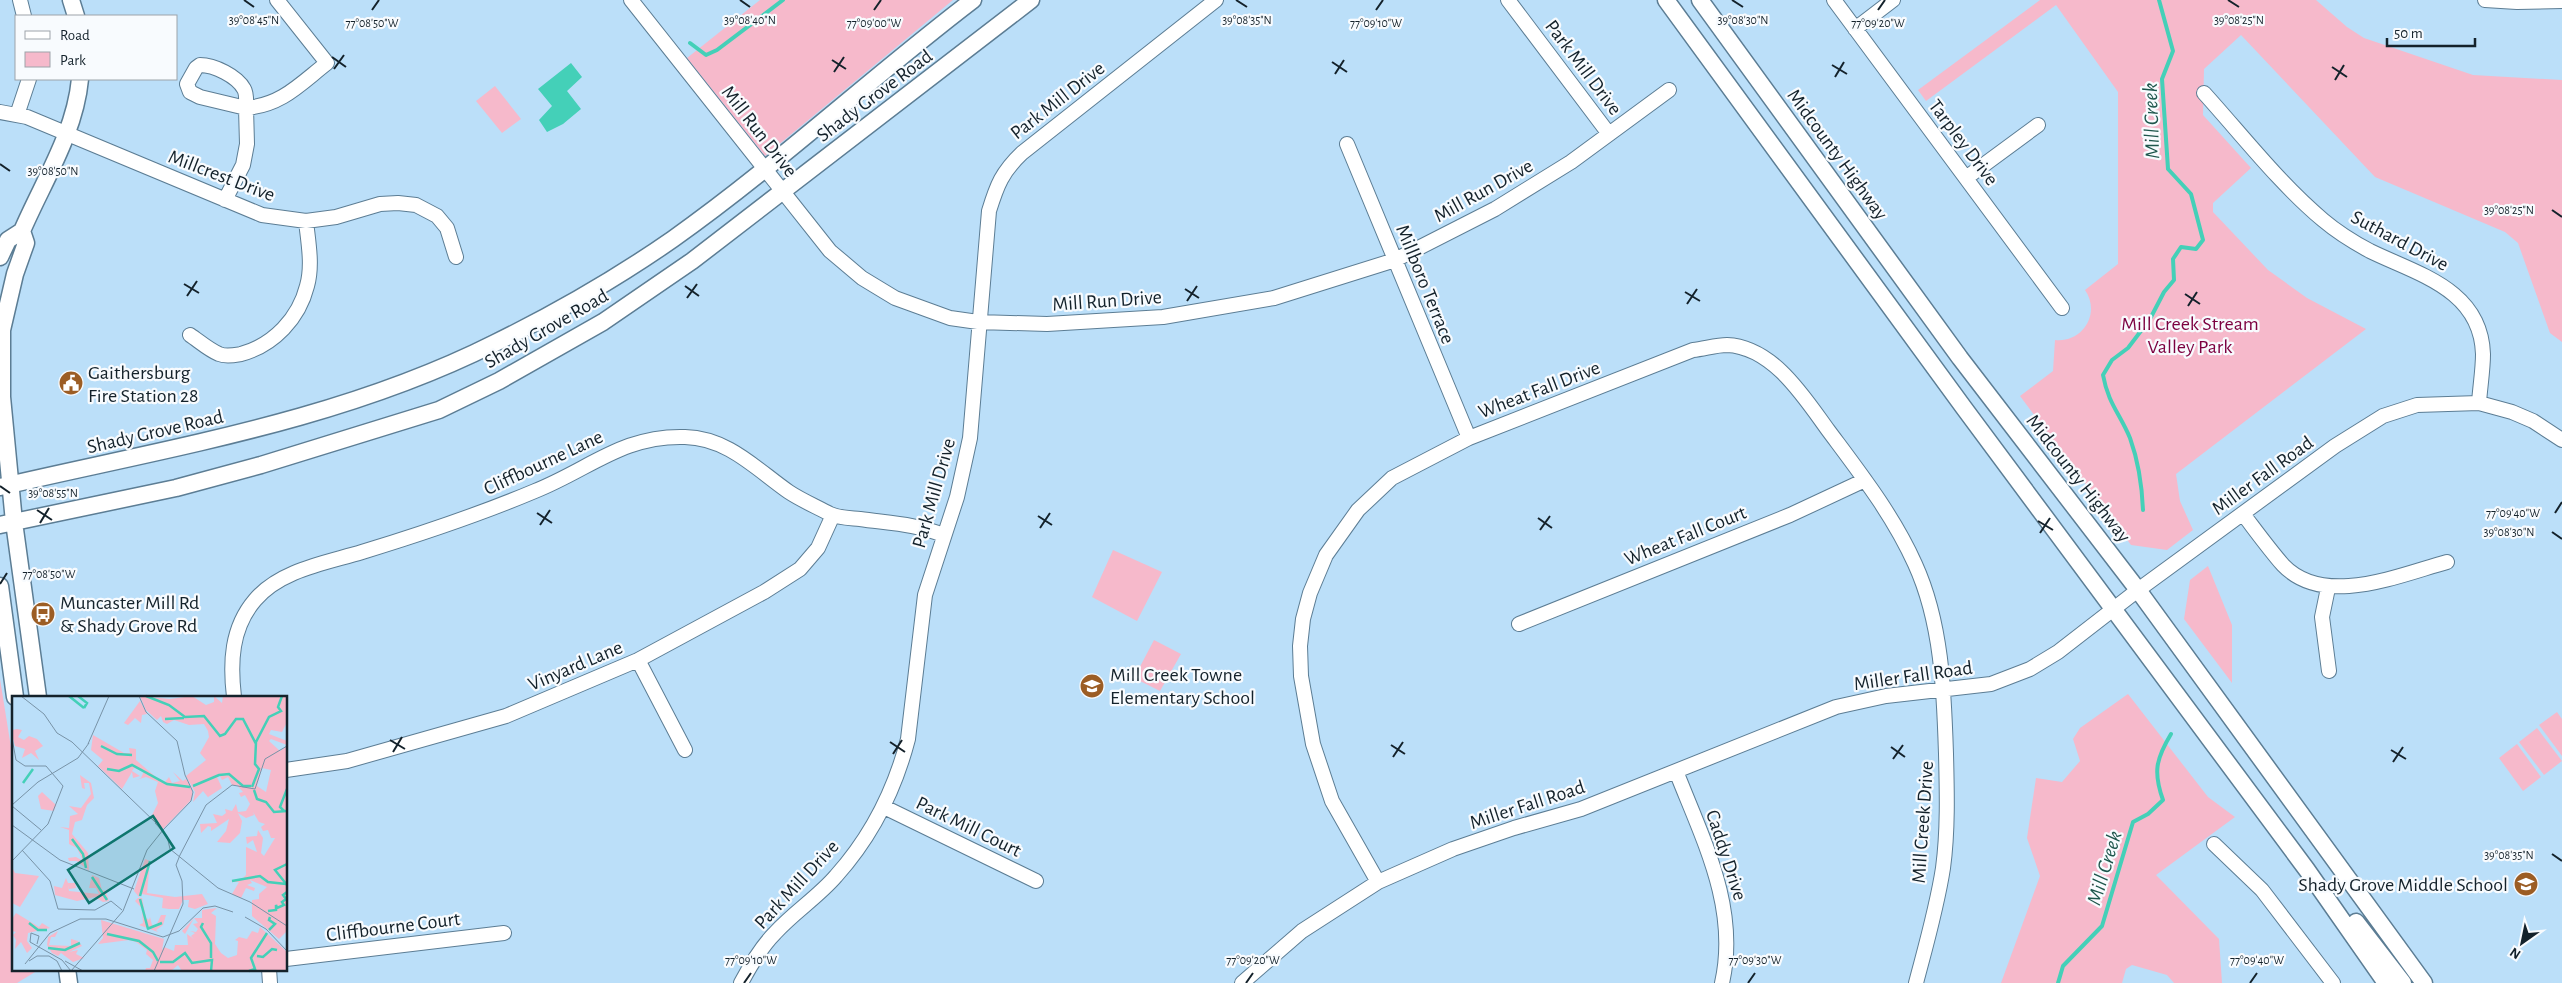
<svg xmlns="http://www.w3.org/2000/svg" width="2562" height="983" viewBox="0 0 2562 983" font-family="'Alegreya Sans',sans-serif">
  <style>
    .green { fill: #f6b9cb }
    .water { fill: #44d0b8 }
    .lines { fill: none; stroke-linecap: round; stroke-linejoin: round }
    .stream { stroke: #44d0b8; stroke-width: 4 }
    .minor-casing { stroke: #5c7d94; stroke-width: 16 }
    .major-casing { stroke: #5c7d94; stroke-width: 19 }
    .minor { stroke: #fff; stroke-width: 14 }
    .major { stroke: #fff; stroke-width: 16 }
    .ticks { fill: none; stroke: #14222b; stroke-width: 2 }
    .labels { text-anchor: middle; stroke-width: 4.5; stroke-linejoin: round; paint-order: stroke }
    .street-label { font-size: 20px; fill: #14222b; stroke: #f8fbfe }
    .park-label { font-size: 20px; fill: #7c0140; stroke: #f8fbfe }
    .poi-label { font-size: 20px; fill: #14222b; stroke: #f8fbfe; text-anchor: start }
    .water-label { font-size: 21px; font-style: italic; fill: #1e564c; stroke: #f8fbfe }
    .inset-river { fill: none; stroke: #44d0b8; stroke-width: 2.5 }
    .inset-road { fill: none; stroke: #7893a7; stroke-width: 1 }
    .view { fill: #0f766e; fill-opacity: 0.15; stroke: #0f766e; stroke-width: 2.5 }
    .inset-edge { fill: none; stroke: #14222b; stroke-width: 2.5 }
    .ticks-label { font-size: 12px; text-anchor: middle; fill: #14222b; stroke: #f8fbfe; stroke-width: 4.5; stroke-linejoin: round; paint-order: stroke }
  </style>
  <rect width="100%" height="100%" fill="#bbdff9"/>
  <path class="green" d="M 760,0 L 953,0 L 765,156 L 687,58 Z
    M 2040,0 L 2316,0 L 2347,27 L 2364,38 L 2473,75 L 2562,80 L 2562,342 L 2550,333 L 2518,243 L 2505,232 L 2375,177 L 2241,35 L 2204,69 L 2203,115 L 2251,168 L 2213,203 L 2213,212 L 2268,270 L 2307,298 L 2366,329 L 2176,474 L 2180,501 L 2193,530 L 2167,550 L 2131,545 L 2020,396 L 2053,371 L 2055,340 C 2083,343 2101,313 2085,290 L 2118,264 L 2118,92 L 2056,5 L 1926,101 L 1918,90 Z
    M 495,86 L 521,119 L 502,133 L 476,101 Z
    M 1113,550 L 1162,572 L 1137,621 L 1092,597 Z
    M 2208,566 L 2232,625 L 2232,683 L 2184,619 L 2190,580 Z
    M 1154,640 L 1181,654 L 1160,691 L 1134,678 Z
    M 0,679 L 14,766 L 14,969 L 40,969 L 17,983 L 0,983 Z
    M 2128,694 L 2208,797 L 2235,817 L 2156,875 L 2219,939 L 2222,983 L 2174,983 L 2167,975 L 2132,965 L 2126,969 L 2122,983 L 2001,983 L 2040,876 L 2027,838 L 2036,778 L 2062,782 L 2080,761 L 2073,739 L 2080,728 Z
    M 2557,712 L 2562,719 L 2562,756 L 2539,725 Z
    M 2537,728 L 2562,761 L 2544,775 L 2519,742 Z
    M 2517,744 L 2541,777 L 2523,791 L 2499,758 Z"/>
  <path class="water" d="M 571,63 L 582,77 L 567,91 L 581,109 L 563,124 L 547,132 L 539,120 L 552,106 L 538,89 Z"/>
  <g class="lines">
    <path class="stream" d="M 690,43 L 706,55 L 717,50 L 783,0
      M 2143,510 C 2142,485 2139,463 2130,438 C 2120,414 2108,403 2103,375 L 2112,360 L 2128,348 L 2150,319 L 2164,292 L 2174,280 L 2173,259 L 2181,247 L 2196,249 L 2203,240 L 2191,194 L 2168,169 L 2162,79 L 2173,51 L 2159,0
      M 2058,983 L 2063,966 L 2102,926 L 2133,822 L 2148,814 L 2163,800 C 2153,772 2156,759 2171,734"/>
    <defs>
      <path id="minor" d="M 20,0 L 24,16
        M 631,0 L 830,251 L 862,278 L 895,298 L 950,318 L 978,322 L 1047,324 L 1163,317 L 1274,298 L 1395,260 L 1495,209 L 1571,162 L 1669,90
        M 1508,0 L 1609,134
        M 1834,0 L 2062,308
        M 2485,0 L 2517,2 L 2562,1
        M 1855,29 L 1893,0
        M 200,65 C 214,65 237,76 244,89 C 247,94 246,102 246,108 L 200,97 L 190,92 L 187,84 L 196,68 Z
        M 2204,93 C 2242,135 2279,183 2323,220 C 2336,231 2355,243 2370,251 C 2417,274 2481,289 2483,354 C 2483,370 2480,387 2479,403
        M 0,112 L 27,117 L 262,215 L 306,221 L 336,217 L 380,204 L 398,203 L 416,205 L 437,216 L 447,228 L 456,257
        M 17,115 L 29,79
        M 1347,144 L 1469,438
        M 1966,178 L 2038,125
        M 225,200 L 243,165 L 247,144 L 246,108 C 282,105 300,84 327,63 L 277,0
        M 190,335 C 199,341 209,350 219,354 C 226,357 235,355 241,354 C 274,345 299,318 307,286 C 313,265 308,241 306,221
        M 2243,514 C 2256,531 2269,549 2283,565 C 2324,608 2399,575 2447,562
        M 2328,588 L 2322,617 L 2329,671
        M 1519,624 L 1790,515 L 1865,480
        M 638,660 L 685,750
        M 234,697 C 230,663 231,628 255,600 C 280,570 326,563 362,552 C 421,534 478,515 535,491 C 590,469 623,435 685,437 C 728,438 756,469 789,492 C 801,500 817,507 830,514 C 839,518 850,518 860,519 C 887,523 917,524 943,535
        M 286,770 L 347,761 L 506,716 L 638,660 L 764,592 L 800,569 L 818,548 L 833,515
        M 1676,771 C 1703,840 1739,908 1722,983
        M 884,807 L 1036,881
        M 2214,844 L 2262,890 L 2333,983
        M 1378,882 L 1332,801 L 1313,744 L 1301,676 L 1300,646 L 1303,619 L 1310,593 L 1326,555 L 1358,510 L 1392,478 L 1469,438 L 1693,350 C 1704,349 1716,345 1727,345 C 1773,347 1804,397 1828,430 C 1860,473 1893,515 1915,564 C 1942,623 1944,691 1946,754 C 1947,792 1948,831 1943,868 C 1937,907 1926,945 1916,983
        M 286,959 L 504,933
        M 269,969 L 270,983
        M 741,983 C 750,966 761,947 775,933 C 794,912 818,897 836,876 C 871,837 895,789 908,739 L 925,595 L 957,497 L 970,438 L 989,211 C 997,185 1002,172 1022,153 L 1216,0
        M 1242,983 L 1302,931 L 1378,882 L 1453,849 L 1514,828 L 1581,809 L 1836,707 L 1886,696 L 1991,684 L 2030,669 L 2058,652 L 2138,590 L 2335,446 L 2383,416 L 2417,405 L 2479,403 L 2512,412 L 2533,421 L 2562,440"/>
      <path id="major" d="M 71,0 L 76,16
        M 1666,0 L 1964,408 L 2307,870 L 2386,983
        M 1700,0 L 1960,358 L 2138,590 L 2424,983
        M 22,231 L 26,243 L 15,274 L 2,330 L 2,397 L 14,522 L 38,697
        M 0,257 L 8,240 L 22,231 C 43,182 75,133 80,79
        M 0,487 C 167,448 340,421 495,343 C 556,313 617,278 673,239 C 776,166 872,77 973,0
        M 0,525 L 176,488 L 261,465 L 439,410 L 499,381 L 603,322 L 692,261 L 1031,0
        M 0,586 L 15,697
        M 2356,922 L 2403,983
        M 67,969 L 69,983"/>
    </defs>
    <use href="#minor" class="minor-casing"/>
    <use href="#major" class="major-casing"/>
    <use href="#minor" class="minor"/>
    <use href="#major" class="major"/>
  </g>
  <path class="ticks" d="M 244,0 L 254,7M 740,0 L 750,7M 1236,0 L 1247,7M 1732,0 L 1743,7M 2228,0 L 2239,7M 372,10 L 379,0M 874,10 L 881,0M 1376,10 L 1383,0M 1878,10 L 1885,0M 332,57 L 346,67M 832,60 L 846,69M 1332,62 L 1347,72M 1832,65 L 1847,74M 2332,67 L 2347,77M 334,69 L 344,55M 834,72 L 844,57M 1335,74 L 1344,60M 1835,77 L 1844,62M 2335,80 L 2344,65M 0,164 L 10,171M 2552,210 L 2562,217M 184,284 L 199,293M 685,286 L 699,296M 1185,289 L 1199,298M 1685,292 L 1700,301M 2185,294 L 2200,304M 187,296 L 197,281M 687,298 L 697,284M 1187,301 L 1197,286M 1687,304 L 1697,289M 2188,306 L 2197,292M 0,486 L 10,493M 37,510 L 52,520M 537,513 L 552,523M 2555,513 L 2562,502M 1038,516 L 1052,525M 1538,518 L 1552,528M 2038,521 L 2053,530M 40,523 L 49,508M 540,525 L 550,510M 1040,528 L 1050,513M 1540,530 L 1550,516M 2552,532 L 2562,539M 2040,533 L 2050,518M 0,584 L 7,573M 390,740 L 405,749M 890,742 L 905,752M 1391,745 L 1405,754M 1891,747 L 1905,757M 2391,750 L 2406,759M 393,752 L 402,737M 893,754 L 902,740M 1393,757 L 1403,742M 1893,759 L 1903,745M 2393,762 L 2403,747M 2552,854 L 2562,861M 744,983 L 751,973M 1246,983 L 1253,973M 1748,983 L 1755,973M 2250,983 L 2257,973"/>
  <defs>
    <symbol id="civic-disc" viewBox="-11 -11 22 22"><circle r="9.5" fill="#9c5d24" stroke="#f8fbfe"/><path d="M-.6-6.5H3V-4.5H.6V-3L4-1V1h2V6H-6V1h2V-1L-.6-3ZM-1.2 2.5V6h2.4V2.5Z" fill="#fff"/></symbol>
    <symbol id="bus-disc" viewBox="-11 -11 22 22"><circle r="9.5" fill="#9c5d24" stroke="#f8fbfe"/><path d="M-5-6H5V4H4V6H2V4H-2V6H-4V4H-5ZM-3.5-4V0h7V-4ZM-3.5 1.2v1.5H-2V1.2ZM2 1.2v1.5H3.5V1.2Z" fill="#fff"/></symbol>
    <symbol id="school-disc" viewBox="-11 -11 22 22"><circle r="9.5" fill="#9c5d24" stroke="#f8fbfe"/><path d="M0-5L7-2L0 1L-7-2ZM-4 1L0 2.5L4 1V4Q0 6-4 4Z" fill="#fff"/></symbol>
  </defs>
  <g fill-rule="evenodd">
    <use href="#civic-disc" x="57" y="369" width="28" height="28"/>
    <use href="#bus-disc" x="29" y="600" width="28" height="28"/>
    <use href="#school-disc" x="1078" y="672" width="28" height="28"/>
    <use href="#school-disc" x="2512" y="870" width="28" height="28"/>
  </g>
  <g class="labels">
    <g class="street-label">
      <text transform="translate(1584 67) rotate(53)" y="7">Park Mill Drive</text>
      <text transform="translate(874 95) rotate(-37)" y="7">Shady Grove Road</text>
      <text transform="translate(1057 100) rotate(-38)" y="7">Park Mill Drive</text>
      <text transform="translate(760 131) rotate(52)" y="7">Mill Run Drive</text>
      <text transform="translate(1964 142) rotate(53)" y="7">Tarpley Drive</text>
      <text transform="translate(1838 154) rotate(54)" y="7">Midcounty Highway</text>
      <text transform="translate(222 175) rotate(21)" y="7">Millcrest Drive</text>
      <text transform="translate(1483 190) rotate(-29)" y="7">Mill Run Drive</text>
      <text transform="translate(2400 240) rotate(28)" y="7">Suthard Drive</text>
      <text transform="translate(1426 284) rotate(68)" y="7">Millboro Terrace</text>
      <text transform="translate(1107 300) rotate(-4)" y="7">Mill Run Drive</text>
      <text transform="translate(546 328) rotate(-30)" y="7">Shady Grove Road</text>
      <text transform="translate(1539 389) rotate(-21)" y="7">Wheat Fall Drive</text>
      <text transform="translate(155 431) rotate(-13)" y="7">Shady Grove Road</text>
      <text transform="translate(543 462) rotate(-25)" y="7">Cliffbourne Lane</text>
      <text transform="translate(2262 475) rotate(-36)" y="7">Miller Fall Road</text>
      <text transform="translate(2079 478) rotate(52)" y="7">Midcounty Highway</text>
      <text transform="translate(933 493) rotate(-74)" y="7">Park Mill Drive</text>
      <text transform="translate(1685 535) rotate(-22)" y="7">Wheat Fall Court</text>
      <text transform="translate(575 665) rotate(-23)" y="7">Vinyard Lane</text>
      <text transform="translate(1913 675) rotate(-8)" y="7">Miller Fall Road</text>
      <text transform="translate(1527 804) rotate(-18)" y="7">Miller Fall Road</text>
      <text transform="translate(1922 822) rotate(-86)" y="7">Mill Creek Drive</text>
      <text transform="translate(969 826) rotate(26)" y="7">Park Mill Court</text>
      <text transform="translate(1727 855) rotate(72)" y="7">Caddy Drive</text>
      <text transform="translate(796 884) rotate(-47)" y="7">Park Mill Drive</text>
      <text transform="translate(393 926) rotate(-7)" y="7">Cliffbourne Court</text>
    </g>
    <g class="park-label">
      <text x="2190" y="330">Mill Creek Stream<tspan x="2190" dy="23">Valley Park</tspan></text>
    </g>
    <g class="poi-label">
      <text x="88" y="379">Gaithersburg<tspan x="88" dy="23">Fire Station 28</tspan></text>
      <text x="60" y="609">Muncaster Mill Rd<tspan x="60" dy="23">&amp; Shady Grove Rd</tspan></text>
      <text x="1110" y="681">Mill Creek Towne<tspan x="1110" dy="23">Elementary School</tspan></text>
      <text x="2508" y="891" text-anchor="end">Shady Grove Middle School</text>
    </g>
    <g class="water-label">
      <text transform="translate(2151 121) rotate(-92)" y="7">Mill Creek</text>
      <text transform="translate(2104 868) rotate(-73)" y="7">Mill Creek</text>
    </g>
  </g>
  <g transform="translate(12 696)">
    <rect width="275" height="275" fill="#bbdff9"/>
    <path d="M 128,0 L 158,3 L 180,0 L 194,9 L 202,6 L 202,0 L 210,7 L 211,0 L 275,0 L 275,26 L 270,36 L 259,34 L 257,38 L 275,45 L 275,49 L 259,43 L 257,45 L 268,55 L 275,50 L 275,235 L 267,243 L 240,220 L 240,204 L 247,203 L 247,198 L 255,191 L 238,184 L 240,187 L 235,189 L 243,192 L 242,195 L 234,192 L 229,202 L 220,198 L 227,186 L 218,186 L 229,184 L 234,179 L 234,151 L 245,156 L 241,144 L 235,148 L 234,141 L 245,140 L 246,134 L 251,142 L 249,157 L 252,160 L 263,142 L 259,142 L 256,134 L 251,135 L 249,131 L 253,128 L 247,126 L 241,116 L 242,119 L 234,122 L 226,117 L 230,125 L 228,137 L 218,147 L 205,146 L 214,135 L 217,123 L 199,135 L 199,131 L 196,130 L 189,137 L 188,128 L 205,127 L 201,118 L 210,120 L 214,117 L 213,113 L 220,115 L 224,108 L 226,116 L 234,115 L 238,108 L 233,99 L 229,101 L 227,97 L 231,96 L 225,89 L 220,89 L 216,81 L 210,84 L 208,80 L 205,81 L 210,92 L 196,101 L 199,105 L 191,95 L 181,106 L 183,96 L 174,80 L 194,64 L 188,57 L 197,41 L 196,35 L 192,28 L 177,29 L 162,24 L 155,28 L 151,26 L 149,20 L 145,24 L 134,14 ZM 250,72 L 259,74 L 254,96 L 245,90 ZM 128,5 L 135,18 L 130,19 L 129,27 L 123,22 L 116,29 L 112,27 ZM 5,33 L 10,34 L 6,41 L 12,44 L 17,40 L 25,43 L 31,50 L 23,55 L 27,64 L 19,57 L 10,62 L 13,53 L 3,50 L 0,39 L 0,34 ZM 81,39 L 112,57 L 118,57 L 117,52 L 124,53 L 124,64 L 146,83 L 153,86 L 157,81 L 160,87 L 168,85 L 161,76 L 171,85 L 174,83 L 180,93 L 180,103 L 151,133 L 139,121 L 146,107 L 143,95 L 146,86 L 134,81 L 124,84 L 129,82 L 132,75 L 122,72 L 120,75 L 128,80 L 121,82 L 120,76 L 110,93 L 86,70 L 91,64 L 79,54 ZM 68,79 L 79,87 L 82,102 L 75,109 L 70,124 L 63,126 L 60,138 L 76,157 L 77,175 L 65,165 L 57,165 L 56,162 L 64,161 L 71,165 L 65,152 L 57,148 L 57,134 L 48,131 L 57,132 L 58,120 L 66,118 L 57,110 L 69,112 L 79,98 L 77,87 L 72,87 L 73,93 L 70,92 ZM 30,96 L 44,109 L 42,115 L 29,113 L 26,100 ZM 133,163 L 138,165 L 135,197 L 163,201 L 190,198 L 196,208 L 183,213 L 176,211 L 177,204 L 171,204 L 167,213 L 157,213 L 150,212 L 151,202 L 130,198 L 127,201 L 122,195 ZM 1,173 L 3,177 L 27,180 L 8,211 L 0,207 ZM 80,179 L 87,182 L 90,194 L 94,195 L 97,190 L 94,196 L 97,205 L 91,206 L 83,201 L 65,205 L 43,199 L 42,190 L 50,192 L 54,182 L 56,187 L 63,187 L 64,192 L 57,193 L 56,189 L 57,195 L 87,198 L 84,192 L 77,192 ZM 126,202 L 130,202 L 134,222 L 137,224 L 138,221 L 140,229 L 144,230 L 149,219 L 154,219 L 151,229 L 144,234 L 146,236 L 127,229 L 131,227 L 130,212 L 123,205 ZM 205,212 L 199,217 L 204,220 L 203,248 L 209,257 L 216,262 L 225,259 L 226,245 L 223,244 L 227,241 L 235,243 L 240,235 L 246,237 L 248,231 L 275,256 L 275,275 L 170,275 L 166,269 L 159,275 L 133,275 L 134,272 L 138,272 L 141,264 L 134,258 L 135,254 L 124,246 L 117,244 L 86,248 L 91,242 L 89,224 L 152,243 L 150,254 L 152,251 L 162,255 L 163,249 L 176,249 L 175,238 L 182,243 L 179,240 L 183,237 L 178,235 L 184,236 L 186,233 L 181,228 L 186,227 L 182,222 L 173,238 L 170,235 L 182,222 L 190,222 L 190,214 ZM 4,217 L 27,231 L 30,227 L 38,232 L 16,237 L 15,245 L 20,252 L 15,257 L 9,246 L 3,253 L 4,244 L 1,239 L 4,236 L 0,235 L 0,223 ZM 46,235 L 43,241 L 39,241 L 37,249 L 59,250 L 59,243 L 66,245 L 70,250 L 57,256 L 66,254 L 64,258 L 72,262 L 61,266 L 49,257 L 46,260 L 40,257 L 35,249 L 36,241 Z" fill="#f6b9cb" fill-rule="evenodd"/>
    <path class="inset-river" d="M 57,0 L 72,12M 66,0 L 75,7 L 72,12M 134,0 L 157,9 L 173,21 L 192,20 L 208,40 L 213,38 L 224,23 L 231,23 L 244,48M 153,23 L 172,22M 89,50 L 105,58 L 120,59M 95,73 L 107,75 L 120,69 L 155,88 L 178,91M 11,87 L 21,73M 181,90 L 207,79 L 217,78 L 231,90 L 239,90M 240,91 L 247,73 L 243,68 L 244,46 L 257,21 L 269,15 L 266,11 L 270,0M 242,94 L 245,103 L 254,106 L 262,116 L 275,115M 272,115 L 268,111 L 275,93M 60,143 L 71,158 L 74,172M 275,168 L 263,174 L 275,189M 80,181 L 95,204M 220,185 L 248,180 L 256,186 L 274,188M 128,200 L 138,165M 128,203 L 136,233M 256,215 L 264,214 L 264,209 L 265,212 L 272,209 L 270,206 L 274,203 L 271,199 L 275,196M 17,227 L 26,234 L 35,234M 191,227 L 189,231 L 199,247 L 199,262M 135,233 L 150,227M 257,234 L 263,228 L 257,224 L 258,221M 95,238 L 127,245 L 141,256 L 146,265M 36,252 L 53,254 L 68,247M 245,260 L 251,261 L 260,253 L 265,254M 148,266 L 161,266 L 173,257 L 180,267 L 200,264 L 199,275M 237,275 L 243,273 L 239,262 L 255,237"/>
    <path class="inset-road" d="M 9,0 L 32,18 L 45,37 L 60,46M 127,0 L 134,16 L 165,45 L 173,79 L 181,96 L 179,105 L 151,134M 0,42 L 4,64 L 13,70 L 34,70 L 51,90 L 36,128 L 0,165M 60,46 L 144,127M 76,48 L 97,0M 0,109 L 26,86 L 66,62 L 77,47M 0,110 L 29,134M 143,127 L 155,140 L 158,153 L 206,192 L 238,206 L 275,230M 0,129 L 48,164 L 122,193M 10,154 L 38,185 L 46,213 L 83,214 L 99,205 L 110,214M 168,159 L 194,109 L 220,89 L 243,93 L 253,63 L 275,50M 233,221 L 254,233 L 275,255M 25,248 L 27,240 L 19,237 L 18,246 L 50,264 L 59,275M 17,265 L 25,260 L 37,260 L 45,265 L 50,275M 53,265 L 71,275M 13,268 L 38,237 L 68,223 L 94,223 L 151,241 L 167,235 L 191,212 L 203,210 L 221,216M 59,275 L 111,215 L 135,154 L 151,134M 142,275 L 171,208 L 170,185 L 164,169 L 168,159"/>
    <path class="view" d="M 141,120 L 162,152 L 77,207 L 56,174 Z"/>
    <rect width="275" height="275" class="inset-edge"/>
  </g>
  <g class="ticks-label">
    <text x="254" y="24">39°08'45"N</text>
    <text x="750" y="24">39°08'40"N</text>
    <text x="1247" y="24">39°08'35"N</text>
    <text x="1743" y="24">39°08'30"N</text>
    <text x="2239" y="24">39°08'25"N</text>
    <text x="372" y="27">77°08'50"W</text>
    <text x="874" y="27">77°09'00"W</text>
    <text x="1376" y="27">77°09'10"W</text>
    <text x="1878" y="27">77°09'20"W</text>
    <text x="53" y="175">39°08'50"N</text>
    <text x="2509" y="214">39°08'25"N</text>
    <text x="53" y="497">39°08'55"N</text>
    <text x="2513" y="517">77°09'40"W</text>
    <text x="2509" y="536">39°08'30"N</text>
    <text x="49" y="578">77°08'50"W</text>
    <text x="2509" y="859">39°08'35"N</text>
    <text x="751" y="964">77°09'10"W</text>
    <text x="1253" y="964">77°09'20"W</text>
    <text x="1755" y="964">77°09'30"W</text>
    <text x="2257" y="964">77°09'40"W</text>
  </g>
  <rect x="15" y="15" width="162" height="65" fill="#f8fbfe" stroke="#9da4aa"/>
  <rect x="25" y="31" width="25" height="8" fill="#ffffff" stroke="#9da4aa"/>
  <text x="60" y="40" font-size="15" fill="#14222b">Road</text>
  <rect x="25" y="52" width="25" height="15" fill="#f6b9cb" stroke="#9da4aa"/>
  <text x="60" y="65" font-size="15" fill="#14222b">Park</text>
  <g transform="translate(2522 943) rotate(213)" stroke="#f8fbfe" stroke-width="4" paint-order="stroke">
  <path d="M0-4L9 19L0 12L-9 19Z" fill="#14222b"/>
  <text y="-8" font-size="14" font-weight="bold" text-anchor="middle" fill="#14222b">N</text>
  </g>
  <path d="M2387 38v8h88v-8" fill="none" stroke="#14222b" stroke-width="2.5"/>
  <text x="2394" y="38" font-size="15" fill="#14222b" stroke="#f8fbfe" stroke-width="4" paint-order="stroke">50 m</text>
</svg>
